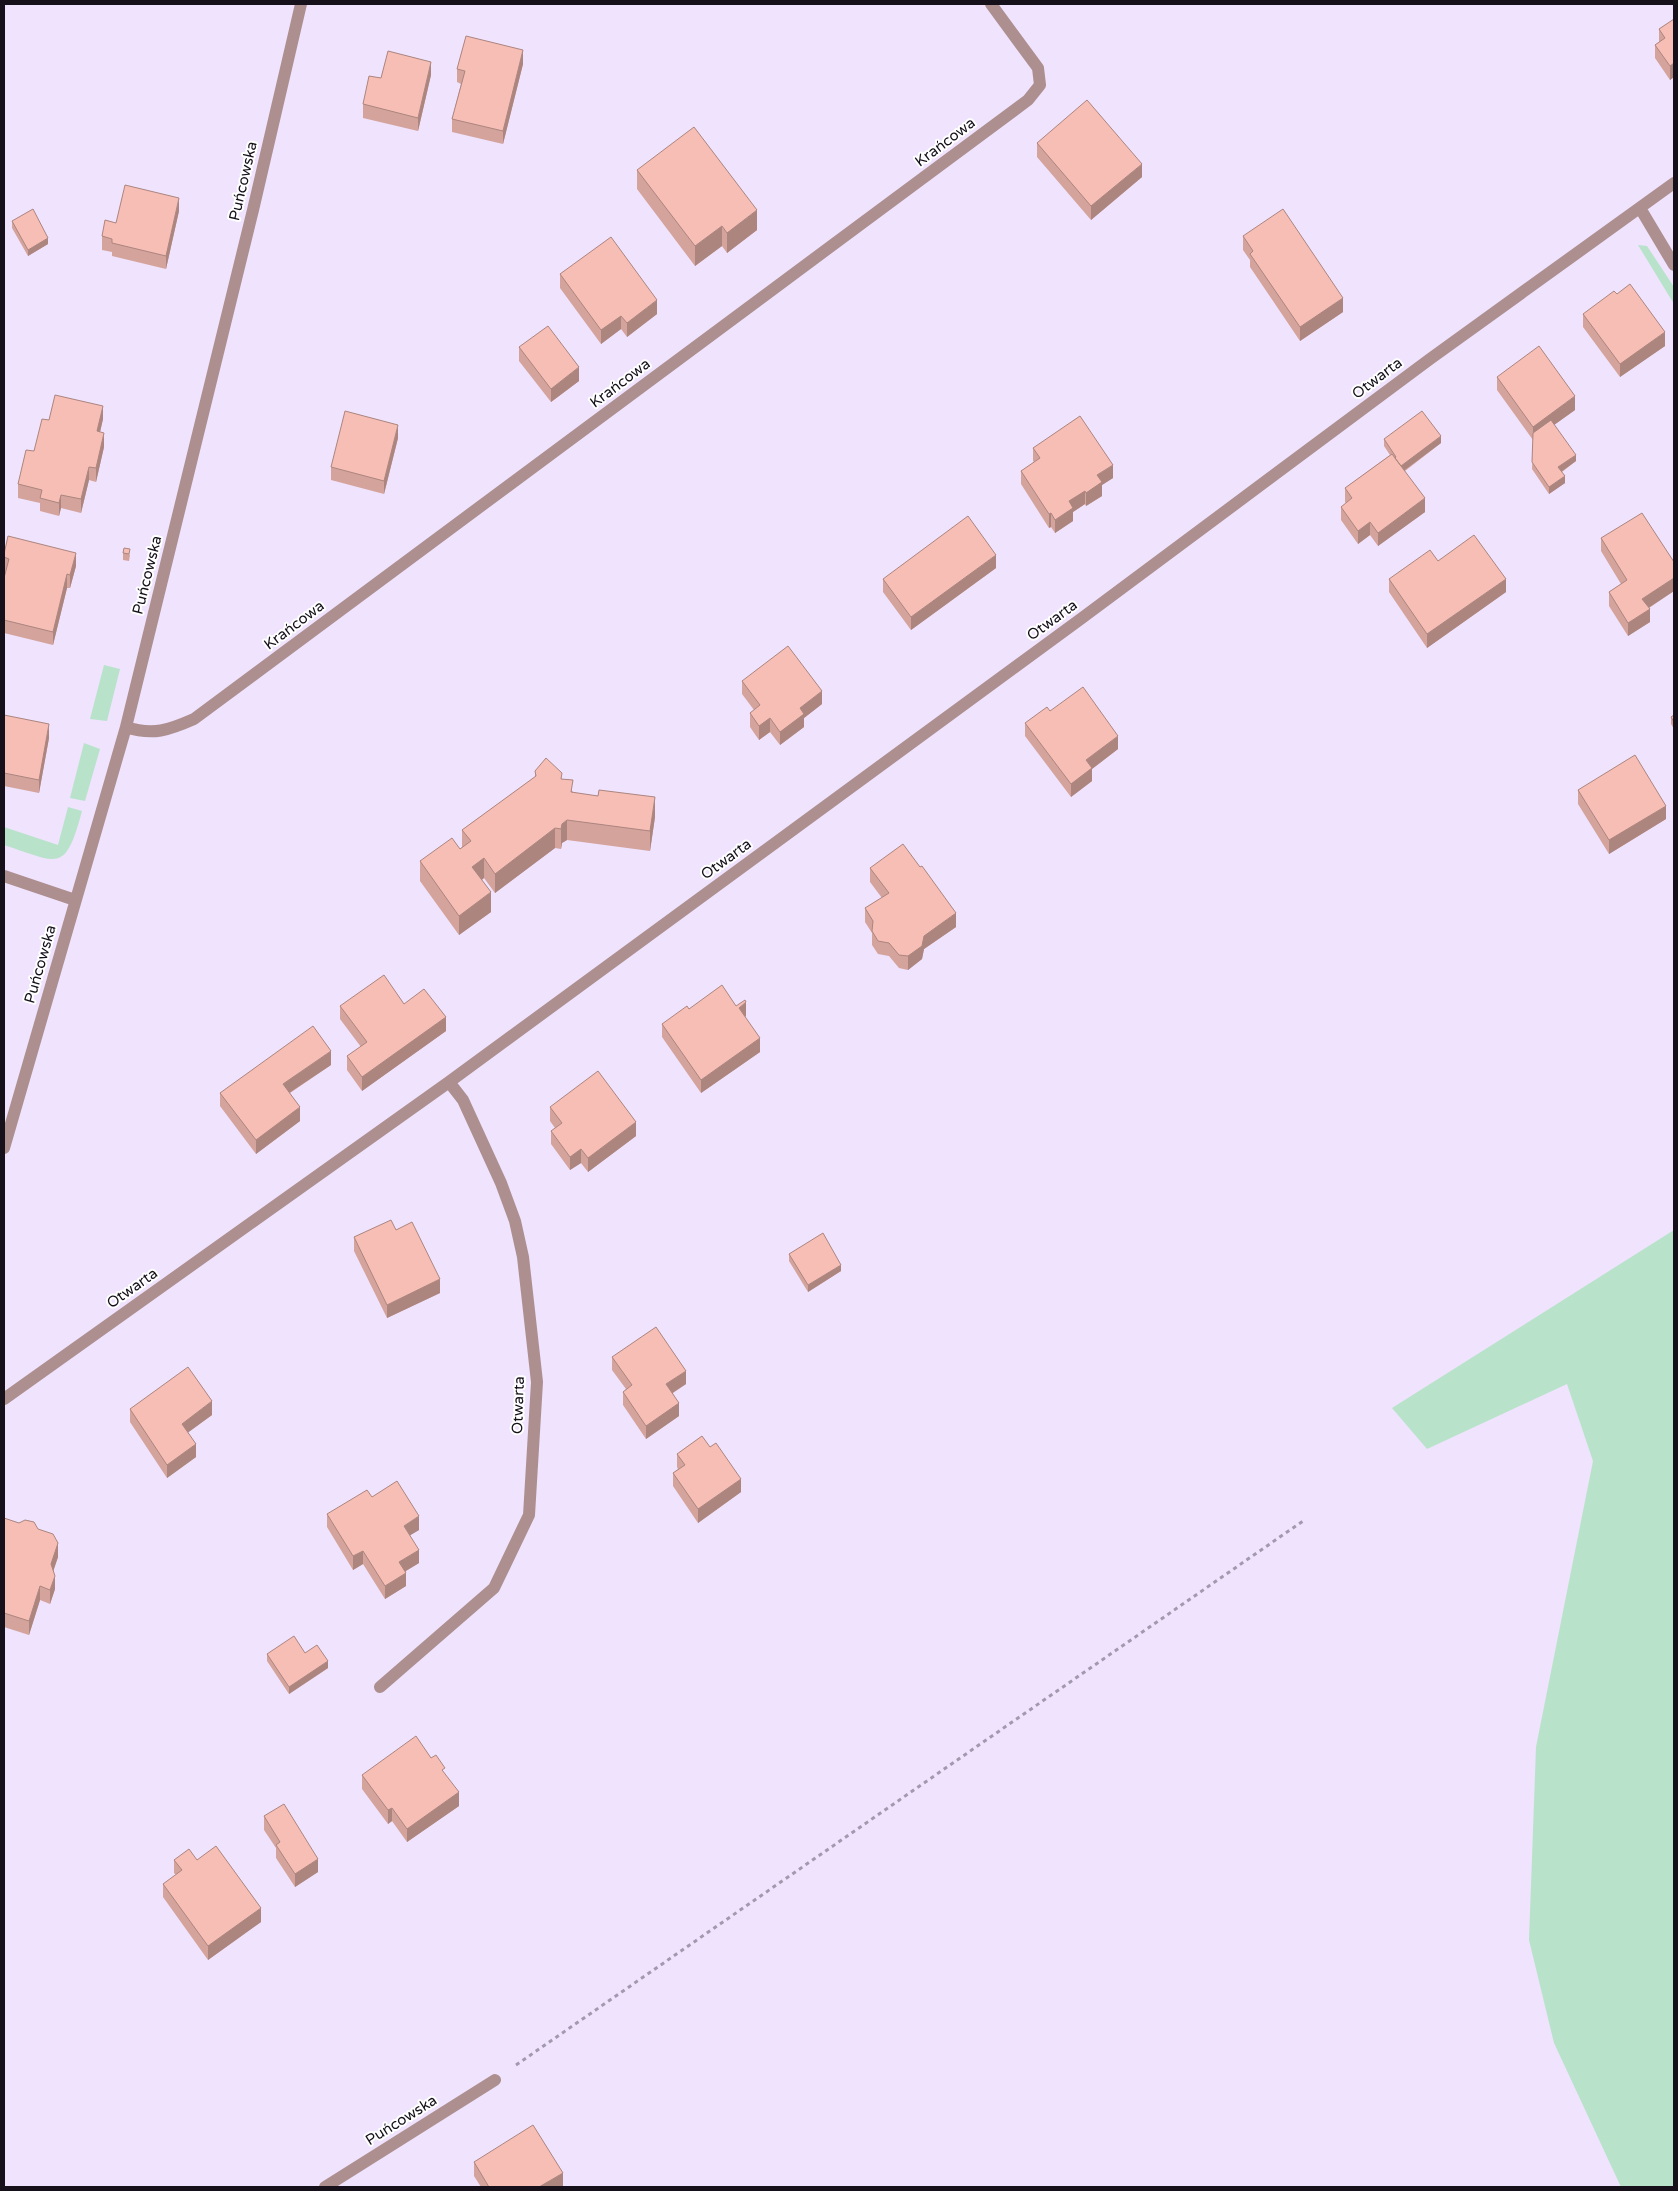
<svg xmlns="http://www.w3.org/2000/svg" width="1678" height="2191" viewBox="0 0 1678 2191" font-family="'Varela Round',sans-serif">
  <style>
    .green { fill: #b8e3ca }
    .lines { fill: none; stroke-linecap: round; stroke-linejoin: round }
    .path { stroke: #a399ae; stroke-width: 3; stroke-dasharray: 4 4; stroke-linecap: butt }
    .minor { stroke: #ae8f90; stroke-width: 12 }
    .wall { fill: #d4a39c }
    .shaded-wall { fill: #ac857f }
    .building { fill: #f6beb5; stroke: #ac857f }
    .labels { text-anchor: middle; stroke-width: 4; stroke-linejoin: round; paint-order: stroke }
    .street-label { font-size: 15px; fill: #15101a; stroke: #fff }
  </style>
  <rect width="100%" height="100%" fill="#efe3fd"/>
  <path class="green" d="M 1638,245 L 1647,246 L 1674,287 L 1674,304 Z
    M 104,665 L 120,669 L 107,721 L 90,719 Z
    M 84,743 L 100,749 L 85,801 L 70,798 Z
    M 68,807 L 82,811 C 65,874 59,863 4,845 L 4,827 L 58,845 Z
    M 1674,1230 L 1674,2187 L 1621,2187 L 1554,2043 L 1529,1940 L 1536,1747 L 1593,1461 L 1567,1384 L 1427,1449 L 1392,1408 Z"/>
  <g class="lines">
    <path class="path" d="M 516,2065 L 1303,1521"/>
    <path class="minor" d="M 1640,208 L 1674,265
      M 126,727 C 153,736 169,730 194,719 L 1028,100 L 1040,85 L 1038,68 L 991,4
      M 4,876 L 75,900
      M 4,1148 L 126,727 L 253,210 L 301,4
      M 4,1399 L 449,1082 L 1082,618 L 1430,359 L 1674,183
      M 380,1687 L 494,1588 L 529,1515 L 537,1382 L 523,1257 L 515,1221 L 501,1183 L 463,1100 L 449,1082
      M 325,2187 L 495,2080"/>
  </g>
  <path class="wall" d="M 1674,19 L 1674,77 L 1670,80 L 1655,58 L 1655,45 L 1659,42 L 1659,29 Z
    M 523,64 L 503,144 L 452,132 L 452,119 L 461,84 L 457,82 L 457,69 Z
    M 431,75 L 418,131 L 363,118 L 363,104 L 381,78 Z
    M 1037,143 L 1142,177 L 1091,220 L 1037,157 Z
    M 637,170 L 757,230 L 727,253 L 722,246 L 695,266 L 637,189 Z
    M 179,211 L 166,269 L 112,256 L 112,252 L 102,250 L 102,236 L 116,223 Z
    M 12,221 L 48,244 L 28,256 L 12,228 Z
    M 1243,236 L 1343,312 L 1300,341 L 1250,267 L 1250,260 L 1243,250 Z
    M 560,274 L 657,314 L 627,337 L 621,329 L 601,344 L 560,288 Z
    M 1583,314 L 1665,346 L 1620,377 L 1583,327 Z
    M 519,347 L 579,381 L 551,402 L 519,361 Z
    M 1497,377 L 1575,410 L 1554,425 L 1576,461 L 1562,472 L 1565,483 L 1549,494 L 1532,469 L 1533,440 L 1497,390 Z
    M 103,419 L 100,432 L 104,447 L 96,482 L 89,480 L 81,513 L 61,508 L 59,516 L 40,511 L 40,503 L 18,498 L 18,484 L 49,420 Z
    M 398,438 L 384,494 L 331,480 L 331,467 Z
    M 1384,439 L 1441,443 L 1405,471 L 1425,512 L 1378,546 L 1370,535 L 1358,544 L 1341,520 L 1341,507 L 1346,503 L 1345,502 L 1345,488 L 1390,455 L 1384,446 Z
    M 1033,448 L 1113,478 L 1102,485 L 1102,496 L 1086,506 L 1085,504 L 1073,512 L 1073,521 L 1055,533 L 1051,527 L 1049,528 L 1021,484 L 1021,471 L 1034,462 L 1033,461 Z
    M 1601,538 L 1674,562 L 1674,591 L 1649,608 L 1650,622 L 1628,636 L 1609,606 L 1609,592 L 1621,584 L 1601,551 Z
    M 124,548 L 130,555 L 129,561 L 123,560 L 123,553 Z
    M 4,554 L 76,566 L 70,588 L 67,588 L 53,645 L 4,633 L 4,578 L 6,571 L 4,571 Z
    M 1438,561 L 1506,592 L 1427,648 L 1389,592 L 1389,579 Z
    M 996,568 L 911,630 L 883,592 L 883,579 Z
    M 742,681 L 822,704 L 804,718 L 804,727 L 780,745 L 770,732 L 759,740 L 750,727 L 750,713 L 754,710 L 742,694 Z
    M 1050,711 L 1118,749 L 1092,769 L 1092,781 L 1071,797 L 1025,736 L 1025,723 Z
    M 4,715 L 49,738 L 39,793 L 4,786 Z
    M 1674,715 L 1674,729 L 1671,724 L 1671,717 Z
    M 535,771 L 562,779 L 573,792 L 655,817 L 650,851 L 567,840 L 562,843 L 561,849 L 555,848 L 495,893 L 484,878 L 482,880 L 491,912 L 459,935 L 420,881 L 420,861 L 460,849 L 462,847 L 462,830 L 535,777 Z
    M 1578,790 L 1666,819 L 1609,854 L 1578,804 Z
    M 870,868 L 956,927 L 924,949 L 922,959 L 908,970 L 899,968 L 889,956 L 878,954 L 872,945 L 872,933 L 865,922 L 865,908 L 882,898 L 870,882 Z
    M 404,1004 L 446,1031 L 362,1091 L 347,1070 L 347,1056 L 361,1047 L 340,1019 L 340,1006 Z
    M 689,1009 L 746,1016 L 745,1017 L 760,1052 L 701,1093 L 662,1037 L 662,1024 Z
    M 331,1065 L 290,1093 L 300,1121 L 256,1154 L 220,1106 L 220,1093 Z
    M 550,1107 L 636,1136 L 588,1172 L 581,1163 L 570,1170 L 551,1144 L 551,1131 L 555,1128 L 550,1121 Z
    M 396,1230 L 440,1293 L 387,1318 L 354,1251 L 354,1237 Z
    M 789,1254 L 841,1271 L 808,1292 L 789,1261 Z
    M 612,1357 L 686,1384 L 673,1393 L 679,1416 L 646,1439 L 623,1405 L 623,1392 L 626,1389 L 612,1370 Z
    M 130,1409 L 212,1415 L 188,1432 L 196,1457 L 167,1478 L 130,1422 Z
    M 677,1454 L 741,1492 L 698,1523 L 673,1486 L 673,1473 L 678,1469 L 677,1467 Z
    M 372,1497 L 419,1530 L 410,1535 L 419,1563 L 406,1571 L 406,1586 L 385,1599 L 363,1564 L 353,1570 L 327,1527 L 327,1514 Z
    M 4,1518 L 58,1557 L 53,1571 L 55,1589 L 50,1604 L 40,1600 L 29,1635 L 4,1627 Z
    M 305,1653 L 328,1668 L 289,1694 L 267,1661 L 267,1654 Z
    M 431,1758 L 459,1806 L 407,1842 L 392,1821 L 388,1824 L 362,1789 L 362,1775 Z
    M 264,1816 L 318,1872 L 295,1887 L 276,1858 L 276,1848 L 264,1830 Z
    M 174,1860 L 197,1860 L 261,1922 L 208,1960 L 163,1897 L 163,1884 L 176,1875 L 174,1873 Z
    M 474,2162 L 563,2186 L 561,2187 L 481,2187 L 474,2176 Z"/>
  <path class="shaded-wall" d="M 523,50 L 523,64 L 503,144 L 503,131 Z
    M 431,62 L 431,75 L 418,131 L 418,118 Z
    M 1674,63 L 1674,77 L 1670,80 L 1670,66 Z
    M 1142,164 L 1142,177 L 1091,220 L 1091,206 Z
    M 179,198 L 179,211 L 166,269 L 166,256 Z
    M 757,210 L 757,230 L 727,253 L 727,233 Z
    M 722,226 L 722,246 L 695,266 L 695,246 Z
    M 48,238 L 48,244 L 28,256 L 28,250 Z
    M 1343,298 L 1343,312 L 1300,341 L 1300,327 Z
    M 657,300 L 657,314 L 627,337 L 627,323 Z
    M 621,316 L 621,329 L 601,344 L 601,330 Z
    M 1665,332 L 1665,346 L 1620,377 L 1620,364 Z
    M 579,367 L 579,381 L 551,402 L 551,389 Z
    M 1575,396 L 1575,410 L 1533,440 L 1533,427 Z
    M 103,406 L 103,419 L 97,445 L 97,431 Z
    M 398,425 L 398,438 L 384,494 L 384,481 Z
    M 104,433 L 104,447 L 96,482 L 96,468 Z
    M 1441,436 L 1441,443 L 1398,475 L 1398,468 Z
    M 1576,455 L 1576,461 L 1558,474 L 1558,467 Z
    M 1113,465 L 1113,478 L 1102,485 L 1102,496 L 1086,506 L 1086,493 L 1097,475 Z
    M 89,467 L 89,480 L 81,513 L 81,499 Z
    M 1565,476 L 1565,483 L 1549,494 L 1549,487 Z
    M 1085,491 L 1085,504 L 1073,512 L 1073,521 L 1055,533 L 1055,520 L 1069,501 Z
    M 61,495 L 61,508 L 59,516 L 59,503 Z
    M 1425,498 L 1425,512 L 1378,546 L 1378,533 Z
    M 1051,513 L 1051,527 L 1049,528 L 1049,514 Z
    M 1370,522 L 1370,535 L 1358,544 L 1358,531 Z
    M 76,553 L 76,566 L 70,588 L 70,575 Z
    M 996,555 L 996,568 L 911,630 L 911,617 Z
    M 67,574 L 67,588 L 53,645 L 53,632 Z
    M 1674,578 L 1674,591 L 1642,612 L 1642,599 Z
    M 1506,579 L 1506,592 L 1427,648 L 1427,634 Z
    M 1650,609 L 1650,622 L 1628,636 L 1628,623 Z
    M 822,691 L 822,704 L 804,718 L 804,727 L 780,745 L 780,732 L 800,708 Z
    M 770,718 L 770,732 L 759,740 L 759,726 Z
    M 49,724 L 49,738 L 39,793 L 39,780 Z
    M 1118,736 L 1118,749 L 1092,769 L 1092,781 L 1071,797 L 1071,784 L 1086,760 Z
    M 655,797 L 655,817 L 650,851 L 650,831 Z
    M 1666,806 L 1666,819 L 1609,854 L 1609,840 Z
    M 567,820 L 567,840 L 562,843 L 561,849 L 561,829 L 562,824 Z
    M 555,828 L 555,848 L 495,893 L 495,874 Z
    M 484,858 L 484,878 L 472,887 L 472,867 Z
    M 491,892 L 491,912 L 459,935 L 459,916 Z
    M 956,913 L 956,927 L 924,949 L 922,959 L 908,970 L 908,956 L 924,936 Z
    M 746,1002 L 746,1016 L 739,1021 L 739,1008 Z
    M 446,1017 L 446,1031 L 362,1091 L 362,1077 Z
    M 760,1038 L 760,1052 L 701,1093 L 701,1080 Z
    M 331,1051 L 331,1065 L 283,1097 L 283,1084 Z
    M 300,1107 L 300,1121 L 256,1154 L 256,1140 Z
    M 636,1122 L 636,1136 L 588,1172 L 588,1158 Z
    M 581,1149 L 581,1163 L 570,1170 L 570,1157 Z
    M 841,1265 L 841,1271 L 808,1292 L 808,1285 Z
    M 440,1279 L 440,1293 L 387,1318 L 387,1305 Z
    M 686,1371 L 686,1384 L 666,1397 L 666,1384 Z
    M 212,1401 L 212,1415 L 182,1437 L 182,1424 Z
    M 679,1403 L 679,1416 L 646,1439 L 646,1426 Z
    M 196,1444 L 196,1457 L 167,1478 L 167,1465 Z
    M 741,1479 L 741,1492 L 698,1523 L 698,1509 Z
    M 419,1516 L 419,1530 L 404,1539 L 404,1526 Z
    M 58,1543 L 58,1557 L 51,1578 L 51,1564 Z
    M 419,1550 L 419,1563 L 399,1575 L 399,1562 Z
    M 363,1551 L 363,1564 L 353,1570 L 353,1556 Z
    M 406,1573 L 406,1586 L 385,1599 L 385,1586 Z
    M 55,1576 L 55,1589 L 50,1604 L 50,1590 Z
    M 40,1586 L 40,1600 L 29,1635 L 29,1621 Z
    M 328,1661 L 328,1668 L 289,1694 L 289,1687 Z
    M 459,1792 L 459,1806 L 407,1842 L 407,1829 Z
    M 392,1808 L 392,1821 L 388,1824 L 388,1810 Z
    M 318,1859 L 318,1872 L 295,1887 L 295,1874 Z
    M 261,1908 L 261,1922 L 208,1960 L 208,1946 Z
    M 563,2173 L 563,2186 L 561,2187 L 539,2187 Z"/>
  <path class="building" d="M 1674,19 L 1674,63 L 1670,66 L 1655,45 L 1665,38 L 1659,29 Z
    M 466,36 L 523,50 L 503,131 L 452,119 L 465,71 L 457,69 Z
    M 388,51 L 431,62 L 418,118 L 363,104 L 369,76 L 381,78 Z
    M 1087,100 L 1142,164 L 1091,206 L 1037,143 Z
    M 694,127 L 757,210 L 727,233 L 722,226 L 695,246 L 637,170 Z
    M 125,185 L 179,198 L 166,256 L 112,243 L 112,239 L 102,236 L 105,220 L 116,223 Z
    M 33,209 L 48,238 L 28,250 L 12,221 Z
    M 1283,209 L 1343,298 L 1300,327 L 1250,254 L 1253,251 L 1243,236 Z
    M 611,237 L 657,300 L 627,323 L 621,316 L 601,330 L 560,274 Z
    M 1630,284 L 1665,332 L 1620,364 L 1583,314 L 1614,291 L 1617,294 Z
    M 548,326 L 579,367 L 551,389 L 519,347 Z
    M 1539,346 L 1575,396 L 1533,427 L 1497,377 Z
    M 55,395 L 103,406 L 97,431 L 104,433 L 96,468 L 89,467 L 81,499 L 61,495 L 59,503 L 40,498 L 42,490 L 18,484 L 26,450 L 34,451 L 42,419 L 49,420 Z
    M 345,411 L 398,425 L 384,481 L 331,467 Z
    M 1422,411 L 1441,436 L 1401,466 L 1395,458 L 1396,457 L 1384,439 Z
    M 1080,416 L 1113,465 L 1097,475 L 1102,482 L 1086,493 L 1085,491 L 1069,501 L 1073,508 L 1055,520 L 1051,513 L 1049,514 L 1021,471 L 1040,458 L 1033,448 Z
    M 1551,420 L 1576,455 L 1558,467 L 1565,476 L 1549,487 L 1532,462 L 1533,433 Z
    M 1392,454 L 1425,498 L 1378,533 L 1370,522 L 1358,531 L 1341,507 L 1352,498 L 1345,488 Z
    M 1642,513 L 1674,562 L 1674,578 L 1642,599 L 1650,609 L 1628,623 L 1609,592 L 1627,580 L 1601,538 Z
    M 968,516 L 996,555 L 911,617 L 883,579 Z
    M 1474,535 L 1506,579 L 1427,634 L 1389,579 L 1430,550 L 1438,561 Z
    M 8,536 L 76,553 L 70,575 L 67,574 L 53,632 L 4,620 L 4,578 L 9,559 L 4,557 L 4,554 Z
    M 124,548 L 130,549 L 129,554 L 123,553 Z
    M 788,646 L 822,691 L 800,708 L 804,714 L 780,732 L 770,718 L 759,726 L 750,713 L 760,705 L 742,681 Z
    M 1083,687 L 1118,736 L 1086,760 L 1092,768 L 1071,784 L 1025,723 L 1047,707 L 1050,711 Z
    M 4,715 L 49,724 L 39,780 L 4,773 Z
    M 1674,715 L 1674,722 L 1671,717 Z
    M 1635,755 L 1666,806 L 1609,840 L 1578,790 Z
    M 546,758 L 562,773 L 561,779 L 573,780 L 571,792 L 598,796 L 599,790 L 655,797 L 650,831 L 567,820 L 562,824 L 561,829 L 555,828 L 495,874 L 484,858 L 472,867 L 491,892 L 459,916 L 420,861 L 452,838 L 460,849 L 471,841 L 462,830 L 536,776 L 535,771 Z
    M 903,844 L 920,867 L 922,866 L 956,913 L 924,936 L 922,946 L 908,956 L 899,955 L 889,943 L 878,941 L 872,931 L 873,921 L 865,908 L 889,893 L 870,868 Z
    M 384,975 L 404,1004 L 424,989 L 446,1017 L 362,1077 L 347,1056 L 367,1042 L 340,1006 Z
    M 722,985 L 736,1006 L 745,1000 L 746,1002 L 739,1008 L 760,1038 L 701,1080 L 662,1024 L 687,1006 L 689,1009 Z
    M 313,1026 L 331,1051 L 283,1084 L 300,1107 L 256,1140 L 220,1093 Z
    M 598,1071 L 636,1122 L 588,1158 L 581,1149 L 570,1157 L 551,1131 L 562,1123 L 550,1107 Z
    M 391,1220 L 396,1230 L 412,1222 L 440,1279 L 387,1305 L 354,1237 Z
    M 823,1233 L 841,1265 L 808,1285 L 789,1254 Z
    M 656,1327 L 686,1371 L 666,1384 L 679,1403 L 646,1426 L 623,1392 L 632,1385 L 612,1357 Z
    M 188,1367 L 212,1401 L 182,1424 L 196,1444 L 167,1465 L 130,1409 Z
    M 702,1436 L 710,1447 L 716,1443 L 741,1479 L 698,1509 L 673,1473 L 685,1465 L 677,1454 Z
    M 397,1481 L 419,1516 L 404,1526 L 419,1550 L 399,1562 L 406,1573 L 385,1586 L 363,1551 L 353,1556 L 327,1514 L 367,1490 L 372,1497 Z
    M 4,1518 L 19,1523 L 25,1520 L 34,1522 L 38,1529 L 53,1534 L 58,1543 L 51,1564 L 55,1576 L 50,1590 L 40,1586 L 29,1621 L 4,1613 Z
    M 294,1636 L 305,1653 L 317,1645 L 328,1661 L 289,1687 L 267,1654 Z
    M 416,1736 L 431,1758 L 436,1755 L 445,1768 L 442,1770 L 459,1792 L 407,1829 L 392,1808 L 388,1810 L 362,1775 Z
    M 284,1804 L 318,1859 L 295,1874 L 276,1845 L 280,1842 L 264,1816 Z
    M 216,1846 L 261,1908 L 208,1946 L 163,1884 L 182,1870 L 174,1860 L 189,1849 L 197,1860 Z
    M 533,2125 L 563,2173 L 539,2187 L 489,2187 L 474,2162 Z"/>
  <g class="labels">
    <g class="street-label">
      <text transform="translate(945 142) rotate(-37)" y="5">Krańcowa</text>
      <text transform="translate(243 181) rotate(-77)" y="5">Puńcowska</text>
      <text transform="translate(1377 378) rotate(-37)" y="5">Otwarta</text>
      <text transform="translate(620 383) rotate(-37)" y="5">Krańcowa</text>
      <text transform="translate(147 575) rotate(-76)" y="5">Puńcowska</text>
      <text transform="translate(1052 620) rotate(-36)" y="5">Otwarta</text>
      <text transform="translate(294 625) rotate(-37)" y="5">Krańcowa</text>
      <text transform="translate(726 859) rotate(-36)" y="5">Otwarta</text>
      <text transform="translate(40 964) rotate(-74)" y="5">Puńcowska</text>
      <text transform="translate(132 1288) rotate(-35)" y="5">Otwarta</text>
      <text transform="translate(518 1405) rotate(-88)" y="5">Otwarta</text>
      <text transform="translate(401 2120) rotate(-32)" y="5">Puńcowska</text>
    </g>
  </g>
  <rect width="1678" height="2191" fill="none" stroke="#15101a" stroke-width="10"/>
</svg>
